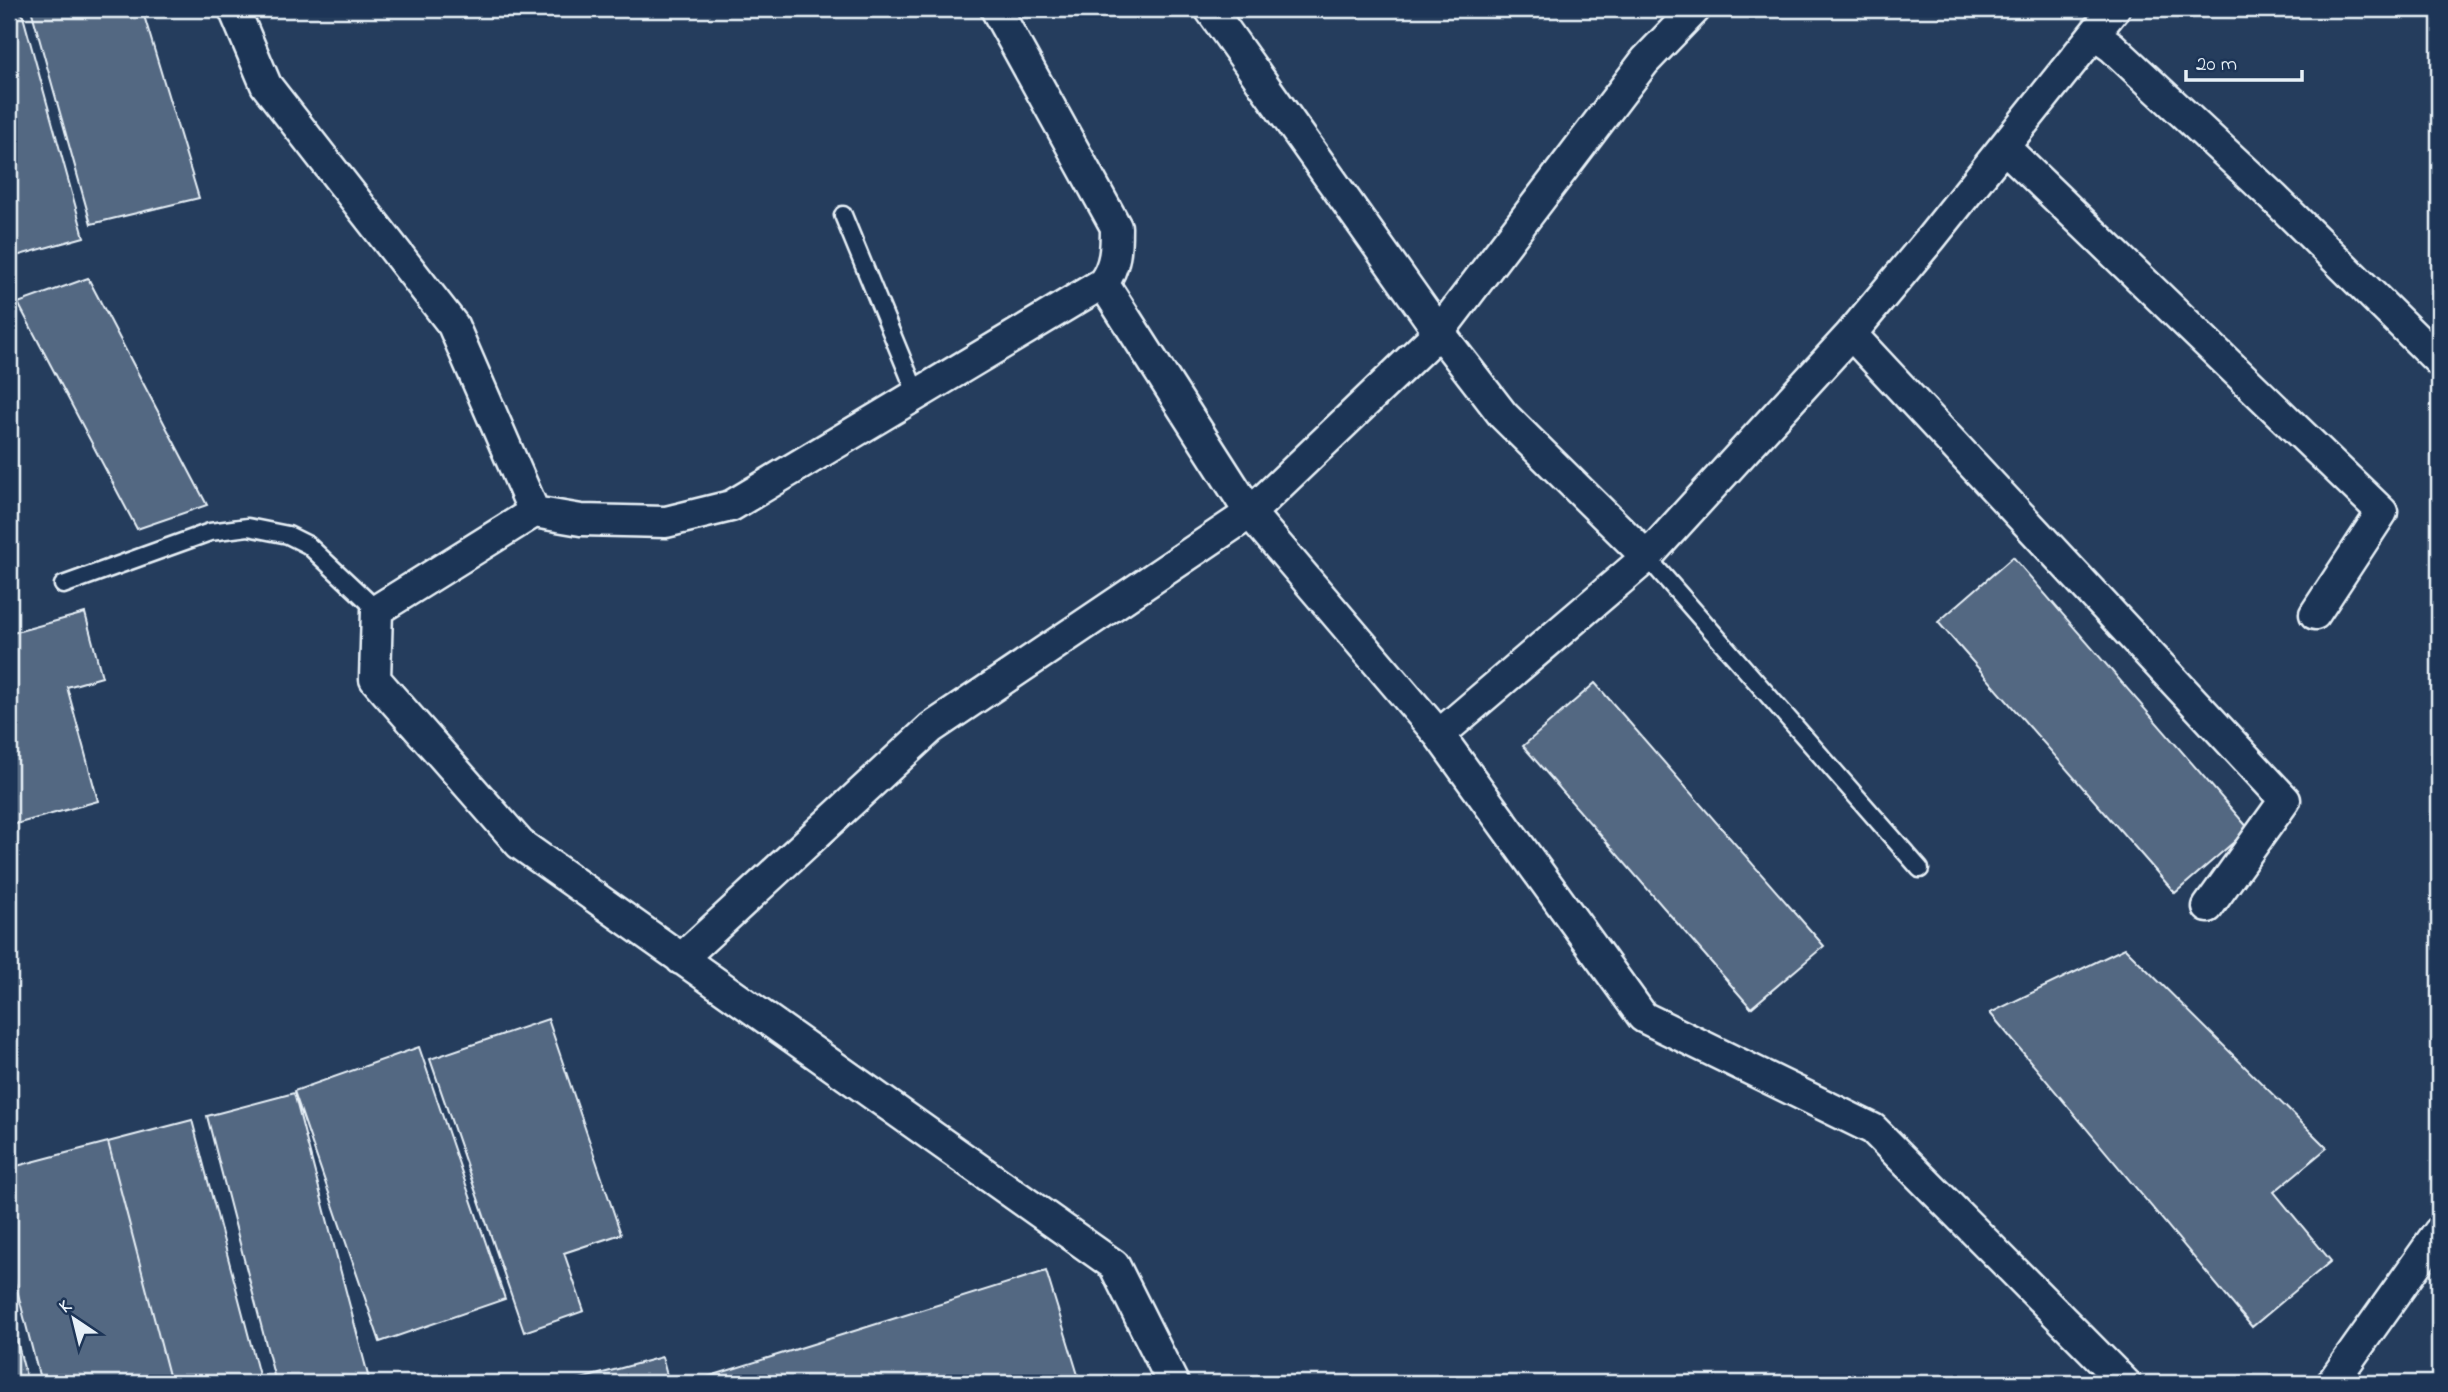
<svg xmlns="http://www.w3.org/2000/svg" width="2448" height="1392" viewBox="0 0 2448 1392" font-family="'Indie Flower',sans-serif">
  <style>
    .building { fill: #536782; stroke: #e8f1f8; stroke-width: 2 }
    .lines { fill: none; stroke-linecap: round; stroke-linejoin: round }
    .service-casing { stroke: #e8f1f8; stroke-width: 21 }
    .minor-casing { stroke: #e8f1f8; stroke-width: 35 }
    .service { stroke: #1d3557; stroke-width: 16 }
    .minor { stroke: #1d3557; stroke-width: 30 }
  </style>
  <rect width="100%" height="100%" fill="#253d5d"/>
  <filter id="ink" filterUnits="userSpaceOnUse"><feTurbulence type="fractalNoise" baseFrequency=".0143" numOctaves="2"/><feDisplacementMap in="SourceGraphic" scale="14" xChannelSelector="R" yChannelSelector="G"/><feConvolveMatrix kernelMatrix="1 2 1 2 8 2 1 2 1" color-interpolation-filters="sRGB"/></filter>
  <g filter="url(#ink)">
    <path class="building" d="M 9,9 L 21,9 L 84,237 L 9,258 Z
      M 31,9 L 142,9 L 199,198 L 91,224 Z
      M 88,278 L 207,505 L 137,529 L 18,303 Z
      M 2013,557 L 2249,829 L 2175,893 L 1938,622 Z
      M 85,613 L 102,677 L 67,687 L 98,801 L 9,826 L 9,634 Z
      M 1595,683 L 1824,946 L 1751,1008 L 1523,746 Z
      M 2125,948 L 2327,1148 L 2274,1192 L 2331,1261 L 2252,1327 L 1990,1013 Z
      M 548,1019 L 621,1234 L 564,1253 L 584,1311 L 524,1332 L 430,1059 Z
      M 419,1047 L 505,1299 L 380,1342 L 294,1091 Z
      M 294,1093 L 370,1383 L 276,1383 L 207,1116 Z
      M 192,1120 L 261,1383 L 171,1383 L 108,1142 Z
      M 108,1142 L 171,1383 L 41,1383 L 9,1259 L 9,1168 Z
      M 1046,1271 L 1078,1375 L 1051,1383 L 688,1383 Z
      M 9,1311 L 28,1383 L 9,1383 Z
      M 662,1357 L 669,1383 L 566,1383 Z"/>
    <g class="lines">
      <defs>
        <path id="service" d="M 843,215 L 917,395
          M 1647,557 L 1920,869
          M 63,585 L 210,532 L 248,527 L 288,535 L 308,545 L 377,610"/>
        <path id="minor" d="M 234,9 L 266,85 L 453,325 L 534,512 L 377,610 L 375,679 L 520,844 L 1114,1265 L 1173,1383
          M 996,9 L 1116,227 C 1116,247 1116,266 1103,283
          M 1210,9 L 1439,332 L 1645,61 L 1695,9
          M 2094,34 L 2112,47 L 2273,197 L 2439,361
          M 2004,147 L 2382,512 L 2315,614
          M 1851,334 L 2285,800 L 2208,907
          M 534,512 L 581,520 L 666,522 L 731,506 L 1103,283 L 1250,513 L 931,728 L 681,959
          M 1647,557 L 1503,415 L 1439,332 L 1250,513 L 1439,735 L 1643,1017 L 1873,1129 L 2125,1383
          M 1439,735 L 1647,557 L 1851,334 L 1931,238 L 2114,9
          M 2332,1383 L 2439,1232"/>
      </defs>
      <use href="#service" class="service-casing"/>
      <use href="#minor" class="minor-casing"/>
      <use href="#service" class="service"/>
      <use href="#minor" class="minor"/>
    </g>
  </g>
  <rect width="2448" height="1392" fill="none" stroke="#1d3557" stroke-width="35"/>
  <rect x="18" y="18" width="2413" height="1357" fill="none" stroke="#e8f1f8" stroke-width="2.5" filter="url(#ink)"/>
  <g transform="translate(74 1319) rotate(325)" stroke="#1d3557" stroke-width="5" paint-order="stroke">
  <path d="M0-5L12 26L0 18L-12 26Z" fill="#e8f1f8"/>
  <text y="-10" font-size="19" font-weight="bold" text-anchor="middle" fill="#e8f1f8">K</text>
  </g>
  <path d="M2186 70v10h116v-10" fill="none" stroke="#e8f1f8" stroke-width="3.5"/>
  <text x="2196" y="70" font-size="21" fill="#e8f1f8" stroke="#1d3557" stroke-width="5" paint-order="stroke">20 m</text>
</svg>
